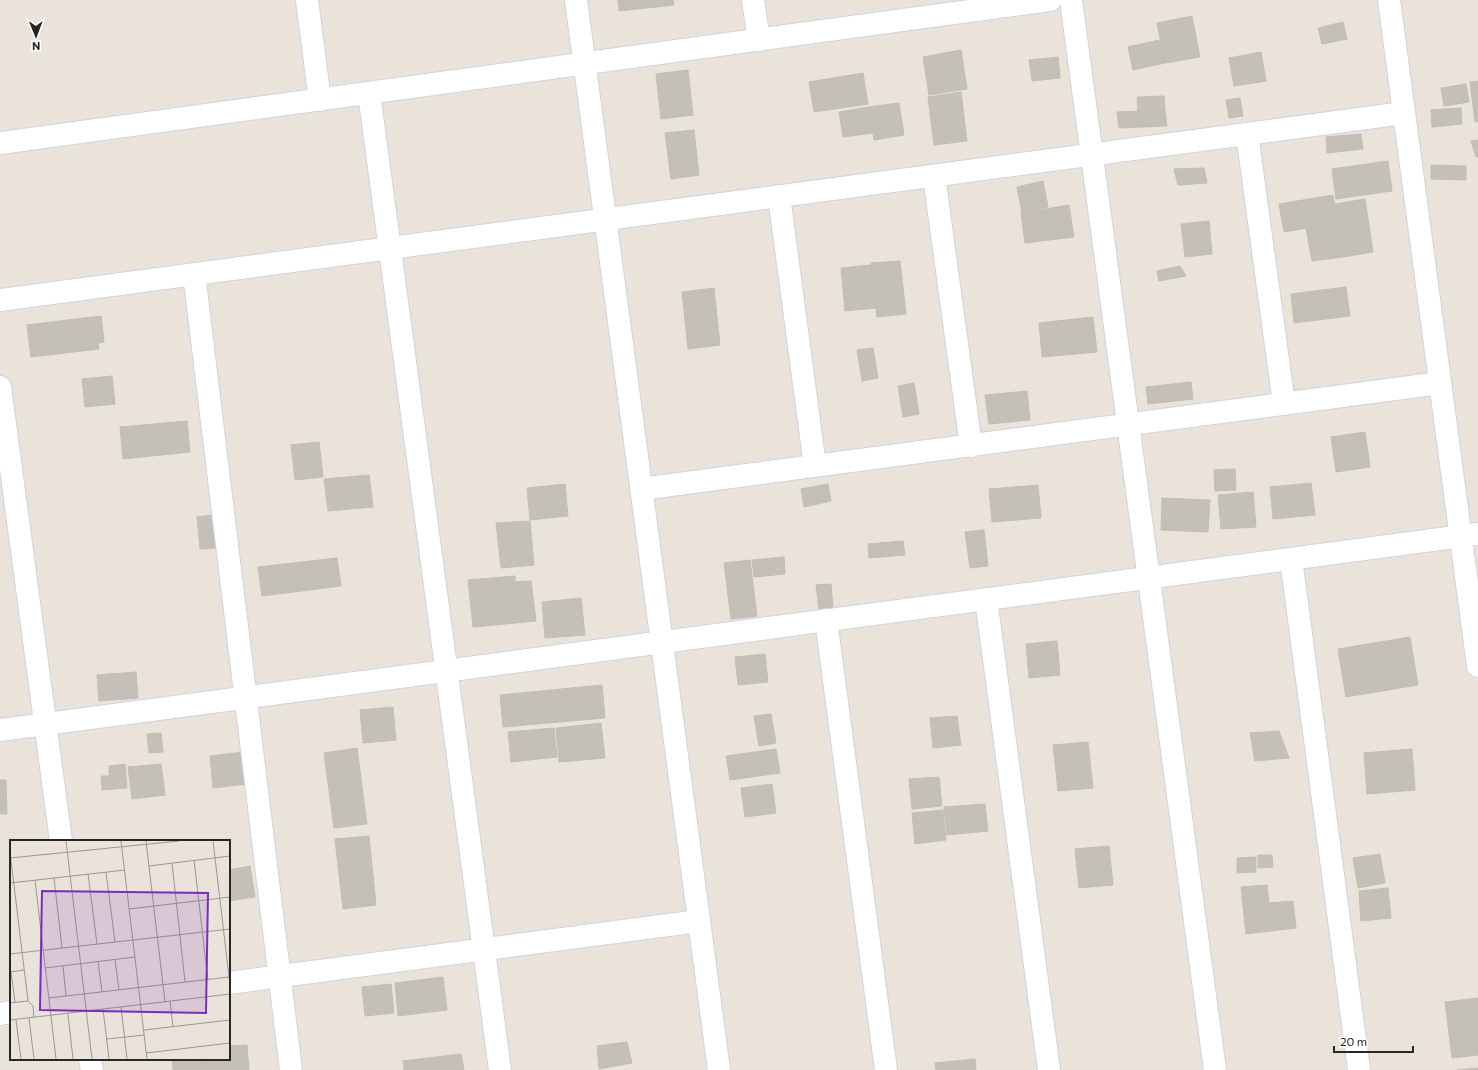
<svg xmlns="http://www.w3.org/2000/svg" width="1478" height="1070" viewBox="0 0 1478 1070" font-family="Commissioner,sans-serif">
  <style>
    .building { fill: #c4bfb9; stroke: #c3beb4 }
    .lines { fill: none; stroke-linecap: round; stroke-linejoin: round }
    .minor-casing { stroke: #cfd2df; stroke-width: 24 }
    .minor { stroke: #fff; stroke-width: 22 }
    .inset-road { fill: none; stroke: #9b9892; stroke-width: 1 }
    .view { fill: #7b2cbf; fill-opacity: 0.15; stroke: #7b2cbf; stroke-width: 2 }
    .inset-edge { fill: none; stroke: #272727; stroke-width: 2 }
  </style>
  <rect width="100%" height="100%" fill="#e9e3da"/>
  <path class="building" d="M 618,0 L 673,0 L 674,5 L 619,11 Z
    M 1192,16 L 1200,57 L 1165,63 L 1157,23 Z
    M 1343,22 L 1347,39 L 1322,44 L 1318,28 Z
    M 1159,40 L 1165,63 L 1133,70 L 1128,47 Z
    M 961,50 L 967,89 L 929,95 L 923,57 Z
    M 1261,52 L 1266,81 L 1234,86 L 1229,58 Z
    M 1058,57 L 1060,78 L 1032,81 L 1029,60 Z
    M 688,70 L 693,115 L 661,119 L 656,74 Z
    M 863,73 L 868,104 L 814,112 L 809,82 Z
    M 1478,81 L 1478,121 L 1475,122 L 1470,82 Z
    M 1466,84 L 1469,102 L 1444,106 L 1441,88 Z
    M 961,92 L 967,141 L 934,145 L 928,97 Z
    M 1164,96 L 1165,110 L 1138,112 L 1137,97 Z
    M 1240,98 L 1243,116 L 1229,118 L 1226,100 Z
    M 899,103 L 904,135 L 874,140 L 869,107 Z
    M 869,107 L 873,133 L 843,137 L 839,112 Z
    M 1461,108 L 1462,124 L 1432,127 L 1431,110 Z
    M 1165,110 L 1167,126 L 1119,128 L 1117,112 Z
    M 694,130 L 699,175 L 671,179 L 665,133 Z
    M 1361,134 L 1363,149 L 1327,153 L 1326,137 Z
    M 1478,140 L 1478,157 L 1476,157 L 1471,141 Z
    M 1388,161 L 1392,191 L 1336,199 L 1332,169 Z
    M 1431,165 L 1466,166 L 1466,180 L 1431,179 Z
    M 1204,168 L 1207,183 L 1178,185 L 1174,169 Z
    M 1043,181 L 1048,207 L 1022,213 L 1017,187 Z
    M 1333,195 L 1338,223 L 1284,232 L 1279,204 Z
    M 1365,199 L 1373,252 L 1343,257 L 1335,204 Z
    M 1069,205 L 1074,237 L 1025,243 L 1021,212 L 1022,213 Z
    M 1209,221 L 1212,254 L 1185,257 L 1181,224 Z
    M 1338,223 L 1343,257 L 1312,261 L 1306,228 Z
    M 900,261 L 906,314 L 877,317 L 871,263 Z
    M 871,265 L 876,308 L 845,311 L 841,268 Z
    M 1180,266 L 1186,276 L 1159,281 L 1157,271 Z
    M 1346,287 L 1350,316 L 1294,323 L 1291,294 Z
    M 714,288 L 720,345 L 688,349 L 682,292 Z
    M 101,316 L 104,342 L 98,343 L 99,349 L 31,357 L 27,325 Z
    M 1093,317 L 1097,352 L 1042,357 L 1039,323 Z
    M 873,348 L 878,378 L 862,381 L 857,350 Z
    M 112,376 L 115,404 L 85,407 L 82,379 Z
    M 1191,382 L 1193,399 L 1148,404 L 1146,387 Z
    M 914,383 L 919,414 L 903,417 L 898,386 Z
    M 1027,391 L 1030,420 L 989,424 L 985,395 Z
    M 187,421 L 190,452 L 123,459 L 120,427 Z
    M 1365,432 L 1370,467 L 1336,472 L 1331,437 Z
    M 319,442 L 323,477 L 295,480 L 291,445 Z
    M 1235,469 L 1236,490 L 1215,491 L 1214,470 Z
    M 369,475 L 373,507 L 328,511 L 324,479 Z
    M 1311,483 L 1315,515 L 1273,519 L 1270,487 Z
    M 565,484 L 568,516 L 530,520 L 527,488 Z
    M 828,484 L 831,501 L 804,507 L 801,489 Z
    M 1038,485 L 1041,518 L 992,522 L 989,489 Z
    M 1253,492 L 1256,527 L 1221,529 L 1218,495 Z
    M 1162,498 L 1210,500 L 1208,532 L 1161,530 Z
    M 212,515 L 216,548 L 200,549 L 197,517 Z
    M 530,521 L 534,565 L 501,568 L 496,523 Z
    M 984,530 L 988,566 L 970,568 L 965,532 Z
    M 903,541 L 905,555 L 869,558 L 868,544 Z
    M 784,557 L 785,574 L 754,577 L 752,560 Z
    M 337,558 L 341,586 L 262,596 L 258,567 Z
    M 750,560 L 757,616 L 731,619 L 724,563 Z
    M 515,576 L 515,582 L 531,581 L 536,621 L 473,627 L 468,580 Z
    M 831,584 L 833,607 L 819,609 L 816,585 Z
    M 581,598 L 585,635 L 545,638 L 542,602 Z
    M 1410,637 L 1418,685 L 1346,697 L 1338,649 Z
    M 1057,641 L 1060,675 L 1029,678 L 1026,644 Z
    M 765,654 L 768,682 L 738,685 L 735,657 Z
    M 136,672 L 138,698 L 99,701 L 97,675 Z
    M 602,685 L 605,718 L 503,727 L 500,695 Z
    M 393,707 L 396,740 L 363,743 L 360,710 Z
    M 771,714 L 776,743 L 759,746 L 754,716 Z
    M 957,716 L 961,745 L 933,748 L 930,718 Z
    M 601,723 L 605,758 L 559,762 L 556,728 Z
    M 554,728 L 557,757 L 511,762 L 508,732 Z
    M 1279,731 L 1289,758 L 1255,761 L 1250,733 Z
    M 161,733 L 163,752 L 149,753 L 147,734 Z
    M 1088,742 L 1093,788 L 1058,791 L 1053,745 Z
    M 357,748 L 367,824 L 334,828 L 324,753 Z
    M 776,749 L 780,773 L 730,780 L 726,756 Z
    M 1412,749 L 1415,790 L 1367,794 L 1364,753 Z
    M 244,752 L 247,784 L 213,788 L 210,756 Z
    M 125,764 L 127,788 L 102,790 L 101,776 L 109,776 L 109,766 Z
    M 161,764 L 165,795 L 132,799 L 128,767 Z
    M 939,777 L 942,806 L 912,809 L 909,779 Z
    M 0,780 L 6,780 L 7,814 L 0,814 Z
    M 772,784 L 776,813 L 745,817 L 741,788 Z
    M 985,804 L 988,831 L 947,835 L 944,807 Z
    M 943,810 L 946,840 L 915,844 L 912,813 Z
    M 369,836 L 376,905 L 343,909 L 335,839 Z
    M 1109,846 L 1113,885 L 1079,888 L 1075,849 Z
    M 1380,854 L 1385,883 L 1358,888 L 1353,858 Z
    M 1258,855 L 1272,855 L 1273,867 L 1258,868 Z
    M 1256,857 L 1256,872 L 1237,873 L 1237,858 Z
    M 250,866 L 255,897 L 229,901 L 229,870 Z
    M 1267,885 L 1269,903 L 1293,901 L 1296,928 L 1246,934 L 1241,887 Z
    M 1388,888 L 1391,918 L 1361,921 L 1359,891 Z
    M 443,977 L 447,1010 L 398,1016 L 395,983 Z
    M 391,984 L 394,1013 L 365,1016 L 362,987 Z
    M 1478,998 L 1478,1055 L 1452,1058 L 1445,1002 Z
    M 627,1042 L 632,1063 L 599,1069 L 597,1046 Z
    M 247,1045 L 249,1070 L 208,1070 L 207,1059 L 229,1059 L 229,1046 Z
    M 461,1054 L 464,1070 L 404,1070 L 403,1061 Z
    M 172,1059 L 207,1059 L 208,1070 L 173,1070 Z
    M 975,1059 L 976,1070 L 936,1070 L 935,1063 Z
    M 1478,1068 L 1478,1070 L 1457,1070 Z"/>
  <g class="lines">
    <defs>
      <path id="minor" d="M 307,0 L 320,100
        M 576,0 L 719,1070
        M 753,0 L 759,40
        M 1071,0 L 1215,1070
        M 1389,0 L 1478,666
        M 369,93 L 500,1070
        M 1247,134 L 1284,404
        M 0,143 L 1050,0
        M 934,176 L 971,446
        M 779,196 L 815,466
        M 194,274 L 291,1070
        M 0,300 L 1404,113
        M 0,387 L 61,841
        M 641,489 L 1440,383
        M 1291,559 L 1359,1070
        M 986,599 L 1049,1070
        M 826,620 L 886,1070
        M 0,730 L 1478,534
        M 229,983 L 699,921
        M 0,1014 L 11,1012
        M 90,1059 L 92,1070"/>
    </defs>
    <use href="#minor" class="minor-casing"/>
    <use href="#minor" class="minor"/>
  </g>
  <g transform="translate(10 840)">
    <rect width="220" height="220" fill="#e9e3da"/>
    <path class="inset-road" d="M 56,1 L 82,219M 111,1 L 137,219M 136,1 L 155,162M 203,1 L 220,145M 0,12 L 18,161 L 23,166 L 24,178M 0,18 L 169,1M 184,20 L 198,140M 162,23 L 175,142M 139,26 L 220,16M 96,32 L 105,102M 78,34 L 87,104M 44,38 L 52,108M 25,40 L 46,219M 0,43 L 115,30M 119,69 L 220,57M 0,114 L 220,89M 105,119 L 109,150M 88,121 L 92,152M 53,126 L 56,156M 35,128 L 125,117M 0,132 L 14,130M 1,132 L 5,162M 39,158 L 219,137M 160,161 L 163,187M 0,163 L 18,161M 111,167 L 117,219M 93,169 L 99,219M 58,174 L 63,219M 19,178 L 24,219M 0,180 L 220,154M 6,180 L 11,219M 134,190 L 220,180M 97,199 L 134,195M 136,213 L 220,203"/>
    <path class="view" d="M 32,51 L 198,53 L 196,173 L 30,170 Z"/>
    <rect width="220" height="220" class="inset-edge"/>
  </g>
  <g transform="translate(36 36) rotate(179)" stroke="#ffffff" stroke-width="3" paint-order="stroke">
  <path d="M0-3L7 15L0 10L-7 15Z" fill="#272727"/>
  <text y="-6" font-size="11" font-weight="bold" text-anchor="middle" fill="#272727">N</text>
  </g>
  <path d="M1334 1046v6h79v-6" fill="none" stroke="#272727" stroke-width="2"/>
  <text x="1340" y="1046" font-size="12" fill="#272727" stroke="#ffffff" stroke-width="3" paint-order="stroke">20 m</text>
</svg>
